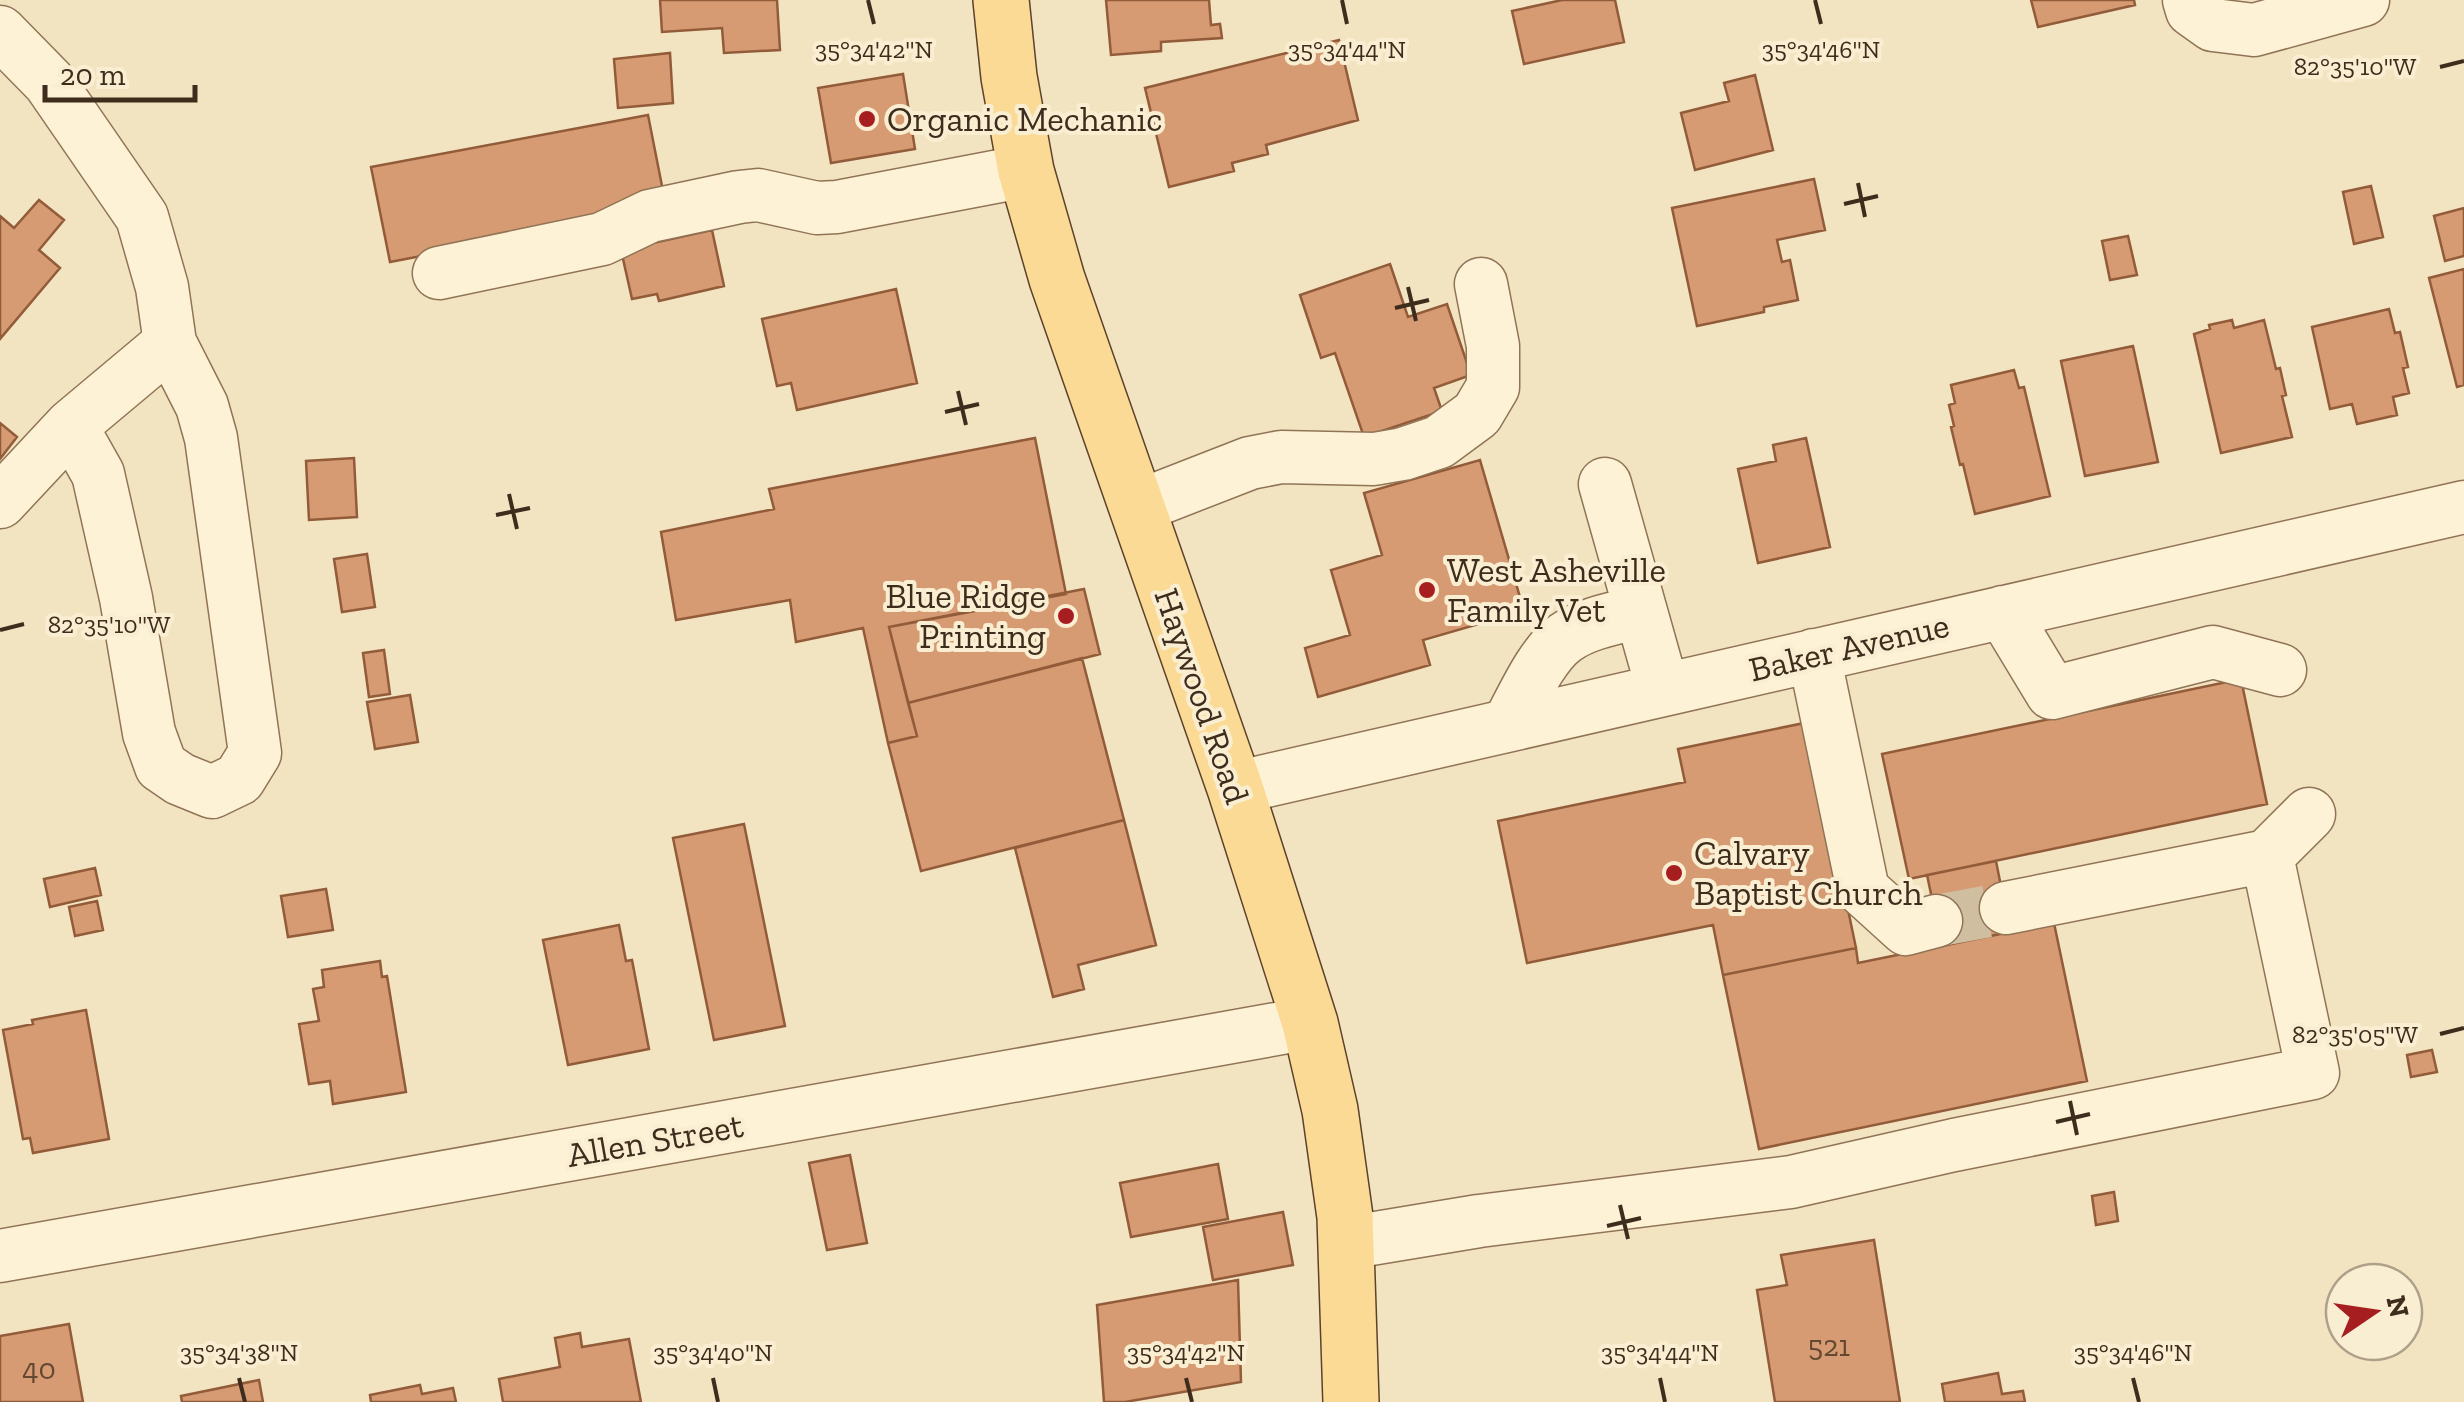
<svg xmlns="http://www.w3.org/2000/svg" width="2464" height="1402" viewBox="0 0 2464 1402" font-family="'Zilla Slab',serif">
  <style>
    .building { fill: #d69b72; stroke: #925b39; stroke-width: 2.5 }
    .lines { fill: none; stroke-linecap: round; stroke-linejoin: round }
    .minor-tunnel { stroke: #cfbfa0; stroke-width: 52; stroke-dasharray: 52 26; stroke-linecap: butt }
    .minor-casing { stroke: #907456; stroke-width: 55 }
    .major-casing { stroke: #5d422b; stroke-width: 58 }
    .minor { stroke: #fdf1d6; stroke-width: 52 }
    .major { stroke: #fbda95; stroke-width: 55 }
    .ticks { fill: none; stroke: #3e2c1c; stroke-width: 4 }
    .poi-dot { fill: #a71e20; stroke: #faeed2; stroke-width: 4 }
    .labels { text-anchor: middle; stroke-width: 8; stroke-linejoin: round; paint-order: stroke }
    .number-label { font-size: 30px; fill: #644832 }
    .poi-label { font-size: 35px; fill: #3e2c1c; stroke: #faeed2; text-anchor: start }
    .street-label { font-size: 35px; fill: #3e2c1c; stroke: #faeed2 }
    .ticks-label { font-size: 25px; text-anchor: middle; fill: #3e2c1c; stroke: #faeed2; stroke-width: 8; stroke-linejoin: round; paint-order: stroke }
  </style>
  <rect width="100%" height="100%" fill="#f3e4c1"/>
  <path class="building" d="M 660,0 L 777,0 L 780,50 L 724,53 L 722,28 L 662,32 Z
    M 1106,0 L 1209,0 L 1211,25 L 1220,24 L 1222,38 L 1161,42 L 1161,51 L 1111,55 Z
    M 1562,0 L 1615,0 L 1624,42 L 1524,64 L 1512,11 Z
    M 2031,0 L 2134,0 L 2135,5 L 2038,27 Z
    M 1339,40 L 1358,120 L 1266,145 L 1268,154 L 1232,163 L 1234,171 L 1169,187 L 1145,88 Z
    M 670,53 L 673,103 L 618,108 L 614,59 Z
    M 903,74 L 915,149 L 831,163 L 818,88 Z
    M 1755,75 L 1773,150 L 1695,170 L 1681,113 L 1729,101 L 1724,83 Z
    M 648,115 L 663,191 L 635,215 L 390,262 L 371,167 Z
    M 1814,179 L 1825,230 L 1777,240 L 1782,262 L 1790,260 L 1798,300 L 1764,307 L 1764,312 L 1697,326 L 1672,208 Z
    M 2371,186 L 2383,237 L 2354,244 L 2343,192 Z
    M 39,200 L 64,220 L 39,250 L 60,268 L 0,339 L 0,216 L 14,228 Z
    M 2464,208 L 2464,256 L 2445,261 L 2434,216 Z
    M 712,230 L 724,286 L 659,301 L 657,294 L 632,299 L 621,250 Z
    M 2128,236 L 2137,275 L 2110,280 L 2102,241 Z
    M 1390,264 L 1408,317 L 1447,304 L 1471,375 L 1434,388 L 1442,411 L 1364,437 L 1335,353 L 1321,358 L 1300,295 Z
    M 2464,269 L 2464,385 L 2457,387 L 2429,278 Z
    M 896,289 L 917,383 L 797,410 L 791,383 L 777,386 L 762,319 Z
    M 2389,309 L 2395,333 L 2400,332 L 2408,367 L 2403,368 L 2409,393 L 2393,397 L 2397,415 L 2357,424 L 2352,404 L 2330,409 L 2312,327 Z
    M 2232,320 L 2234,328 L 2264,320 L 2276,369 L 2280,368 L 2286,395 L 2282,396 L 2292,437 L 2221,453 L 2194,334 L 2210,329 L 2209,325 Z
    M 2133,346 L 2158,462 L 2085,476 L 2061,361 Z
    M 2014,370 L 2019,388 L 2024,387 L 2050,496 L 1975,514 L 1963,464 L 1960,465 L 1951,427 L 1954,426 L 1949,405 L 1955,403 L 1951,385 Z
    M 0,423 L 17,437 L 0,459 Z
    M 1035,438 L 1066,594 L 889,627 L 917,736 L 888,743 L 863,628 L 796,642 L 790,600 L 676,620 L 661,532 L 774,509 L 769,489 Z
    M 1806,438 L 1830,547 L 1758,563 L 1738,469 L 1776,461 L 1773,445 Z
    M 354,458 L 357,517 L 309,520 L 306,461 Z
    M 1480,460 L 1524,611 L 1423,640 L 1430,665 L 1318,697 L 1305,648 L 1350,635 L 1331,570 L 1382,555 L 1364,493 Z
    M 367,554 L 375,607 L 342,612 L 334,559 Z
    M 1084,589 L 1100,654 L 908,703 L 889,627 Z
    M 384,650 L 390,694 L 369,697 L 363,653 Z
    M 1082,658 L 1124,820 L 921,871 L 888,743 L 917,736 L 908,703 Z
    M 2241,679 L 2267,804 L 1909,879 L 1882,754 Z
    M 410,695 L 418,742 L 375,749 L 367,702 Z
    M 1809,722 L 1856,948 L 1723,975 L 1713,925 L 1527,963 L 1498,821 L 1685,782 L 1678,749 Z
    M 1124,820 L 1156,945 L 1078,965 L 1084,989 L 1053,997 L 1015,848 Z
    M 744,824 L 785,1026 L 714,1040 L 673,838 Z
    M 1996,861 L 2010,932 L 1942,946 L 1927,875 Z
    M 95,868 L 101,895 L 50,907 L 44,879 Z
    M 326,889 L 333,930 L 288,937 L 281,896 Z
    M 97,901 L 103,930 L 75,936 L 69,907 Z
    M 2054,923 L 2087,1081 L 1759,1149 L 1723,975 L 1856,948 L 1858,963 Z
    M 619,925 L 626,961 L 632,960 L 649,1049 L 568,1065 L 543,940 Z
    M 380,961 L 382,977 L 387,976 L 406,1092 L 333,1104 L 330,1081 L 309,1084 L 299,1024 L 319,1021 L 313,989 L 324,987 L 322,970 Z
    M 86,1010 L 109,1139 L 33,1153 L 30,1138 L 23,1139 L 3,1030 L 33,1024 L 32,1020 Z
    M 2432,1050 L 2437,1072 L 2411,1077 L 2407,1055 Z
    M 850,1155 L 867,1243 L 827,1250 L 809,1163 Z
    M 1218,1164 L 1228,1219 L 1131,1237 L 1120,1183 Z
    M 2114,1192 L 2118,1221 L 2096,1225 L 2092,1196 Z
    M 1283,1212 L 1293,1265 L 1213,1280 L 1203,1227 Z
    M 1874,1240 L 1900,1402 L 1775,1402 L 1757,1290 L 1787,1285 L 1781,1255 Z
    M 1238,1280 L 1241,1382 L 1125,1402 L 1104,1402 L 1097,1305 Z
    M 69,1324 L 83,1402 L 0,1402 L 0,1336 Z
    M 580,1333 L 582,1347 L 629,1339 L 641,1402 L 503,1402 L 499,1379 L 560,1367 L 555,1338 Z
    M 1998,1373 L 2002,1394 L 2023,1391 L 2025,1402 L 1945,1402 L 1942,1384 Z
    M 259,1380 L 263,1402 L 182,1402 L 181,1396 Z
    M 420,1385 L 422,1394 L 453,1388 L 456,1402 L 371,1402 L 370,1395 Z"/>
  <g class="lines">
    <path class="minor-tunnel" d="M 1936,921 L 2006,908"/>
    <defs>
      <path id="minor" d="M 2189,0 L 2192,10 L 2213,25 L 2254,30 L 2363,0
        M 0,32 L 49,82 L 142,217 L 162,287 L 170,343 L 202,406 L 211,438 L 255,753 L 239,779 L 212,792 L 180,779 L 161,766 L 149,733 L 126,598 L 98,474 L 71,426 L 170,343
        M 439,273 L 602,239 L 650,216 L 739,197 L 758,195 L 817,208 L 837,207 L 1026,171
        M 1605,484 L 1663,690
        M 0,502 L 71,426
        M 1137,507 L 1250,463 L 1281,457 L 1374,459 L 1403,454 L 1439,442 L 1477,414 L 1493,387 L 1493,346 L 1481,284
        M 2003,612 L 2052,693 L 2213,652 L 2280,670
        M 1814,655 L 1863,890 L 1906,929 L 1936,921
        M 1508,725 C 1522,700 1541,655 1565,638 C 1586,623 1616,618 1641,612
        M 1235,788 L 2464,507
        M 2006,908 L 2267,856
        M 1346,1243 L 1479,1221 L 1791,1182 L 1954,1145 L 2313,1073 L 2267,856 L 2309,814
        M 0,1256 L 1310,1023"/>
      <path id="major" d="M 1001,0 L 1009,77 L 1026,171 L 1057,279 L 1235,788 L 1310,1023 L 1330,1110 L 1345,1217 L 1351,1402"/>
    </defs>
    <use href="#minor" class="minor-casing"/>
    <use href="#major" class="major-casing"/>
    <use href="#minor" class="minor"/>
    <use href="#major" class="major"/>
  </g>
  <path class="ticks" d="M 868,0 L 874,24M 1342,0 L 1347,24M 1815,0 L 1821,24M 2440,67 L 2464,61M 1858,183 L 1865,217M 1844,204 L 1878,196M 1408,287 L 1416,321M 1395,308 L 1429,300M 958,391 L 966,425M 945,412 L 979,404M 509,494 L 517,529M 496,515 L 530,508M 0,630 L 24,624M 2440,1034 L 2464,1028M 2070,1101 L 2077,1135M 2056,1122 L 2090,1114M 1620,1205 L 1628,1239M 1607,1226 L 1641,1218M 239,1378 L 245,1402M 713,1378 L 718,1402M 1186,1378 L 1192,1402M 1660,1378 L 1665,1402M 2133,1378 L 2139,1402"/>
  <g class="poi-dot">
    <circle cx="867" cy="119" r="10"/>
    <circle cx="1427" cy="590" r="10"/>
    <circle cx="1066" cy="616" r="10"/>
    <circle cx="1674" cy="873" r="10"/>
  </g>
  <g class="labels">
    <g class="number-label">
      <text x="1829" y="1356">521</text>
      <text x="39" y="1379">40</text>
    </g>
    <g class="poi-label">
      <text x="887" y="131">Organic Mechanic</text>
      <text x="1447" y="582">West Asheville<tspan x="1447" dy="40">Family Vet</tspan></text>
      <text x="1046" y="608" text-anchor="end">Blue Ridge<tspan x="1046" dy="40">Printing</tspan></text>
      <text x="1694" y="865">Calvary<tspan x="1694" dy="40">Baptist Church</tspan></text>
    </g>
    <g class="street-label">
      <text transform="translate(1849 647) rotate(-13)" y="12">Baker Avenue</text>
      <text transform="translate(1202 696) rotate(71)" y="12">Haywood Road</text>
      <text transform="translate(655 1140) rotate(-10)" y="12">Allen Street</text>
    </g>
  </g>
  <g class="ticks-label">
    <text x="874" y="58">35°34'42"N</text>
    <text x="1347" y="58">35°34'44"N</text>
    <text x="1821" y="58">35°34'46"N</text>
    <text x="2355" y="75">82°35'10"W</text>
    <text x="109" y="633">82°35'10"W</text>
    <text x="2355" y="1043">82°35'05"W</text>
    <text x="239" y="1361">35°34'38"N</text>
    <text x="713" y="1361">35°34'40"N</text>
    <text x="1186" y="1361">35°34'42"N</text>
    <text x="1660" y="1361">35°34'44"N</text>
    <text x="2133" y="1361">35°34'46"N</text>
  </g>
  <g transform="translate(2374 1312) rotate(77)"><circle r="48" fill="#faeed2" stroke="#afa089" stroke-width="2.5"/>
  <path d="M0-8L18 38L0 25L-18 38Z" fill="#a71e20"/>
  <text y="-15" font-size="28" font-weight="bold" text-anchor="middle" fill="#3e2c1c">N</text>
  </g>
  <path d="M45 85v15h150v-15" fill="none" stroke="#3e2c1c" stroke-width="5"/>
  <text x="60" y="85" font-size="30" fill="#3e2c1c" stroke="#faeed2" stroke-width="8" paint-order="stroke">20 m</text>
</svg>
